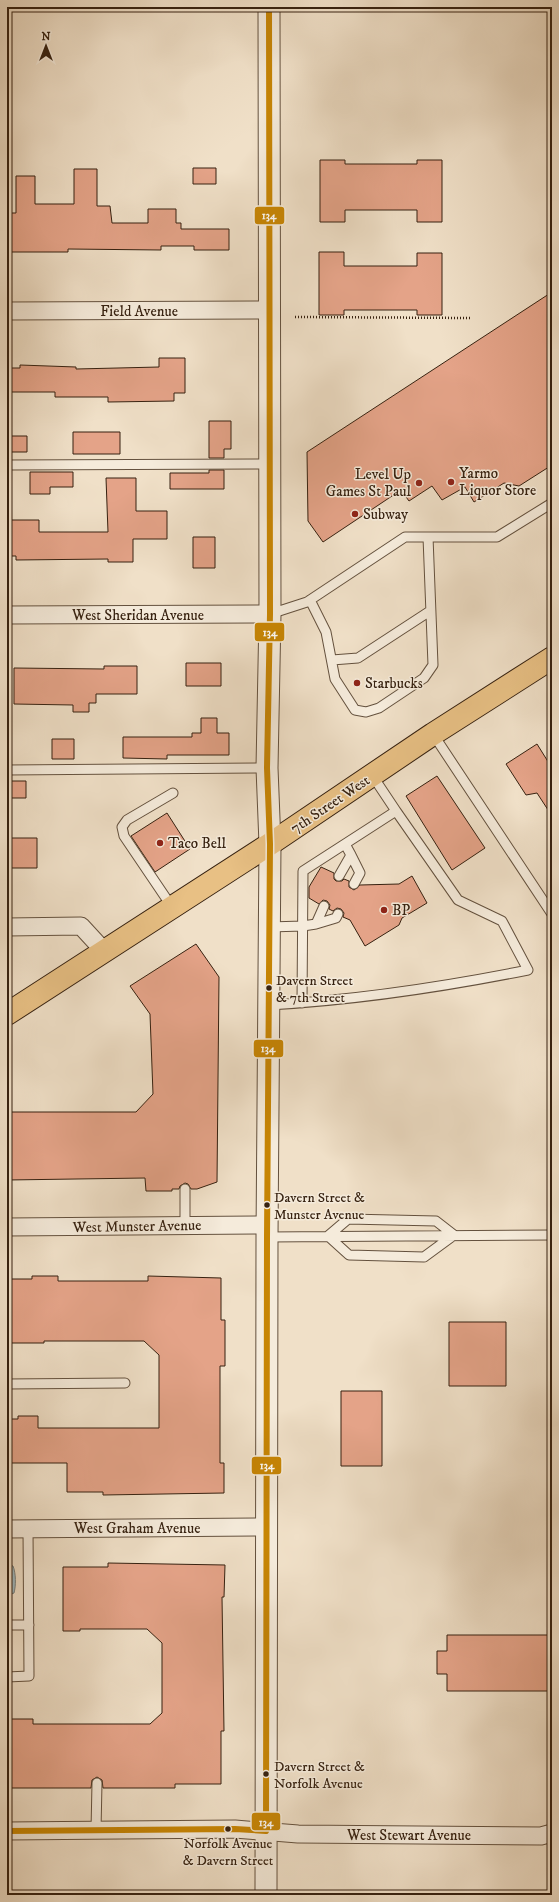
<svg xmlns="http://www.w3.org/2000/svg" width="559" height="1902" viewBox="0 0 559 1902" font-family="'IM FELL DW Pica',serif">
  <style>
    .water { fill: #a0bac1; stroke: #767d7a }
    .building { fill: #e4a388; stroke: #362110 }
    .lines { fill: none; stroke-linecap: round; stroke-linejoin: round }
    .service-casing { stroke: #64513e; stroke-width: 11 }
    .minor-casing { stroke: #64513e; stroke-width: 19 }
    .tertiary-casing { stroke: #64513e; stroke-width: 23 }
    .primary-casing { stroke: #362110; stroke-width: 24 }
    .path { stroke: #362110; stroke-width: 2.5; stroke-dasharray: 1 2; stroke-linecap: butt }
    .service { stroke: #f5ebdb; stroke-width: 9 }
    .minor { stroke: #f5ebdb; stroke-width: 17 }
    .tertiary { stroke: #f5ebdb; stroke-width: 21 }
    .primary { stroke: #e8c084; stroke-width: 22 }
    .bus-1-casing { stroke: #f5ebdb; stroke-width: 9 }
    .bus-1 { stroke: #c78504; stroke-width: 6 }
    .poi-dot { fill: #8f2418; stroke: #f5ebdb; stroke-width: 1.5 }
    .bus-dot { fill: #362110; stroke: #f5ebdb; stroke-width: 1.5 }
    .labels { text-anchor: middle; stroke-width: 3; stroke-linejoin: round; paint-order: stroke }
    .bus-label { font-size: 14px; fill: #362110; stroke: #f5ebdb; text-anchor: start }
    .street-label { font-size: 15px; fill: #362110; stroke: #f5ebdb }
    .poi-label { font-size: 15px; fill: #362110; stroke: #f5ebdb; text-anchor: start }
    .line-badge { stroke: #f5ebdb; stroke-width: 1.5 }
    .badge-label { font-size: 11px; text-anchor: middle; font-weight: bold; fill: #fff }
  </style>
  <rect width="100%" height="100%" fill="#f0e0c8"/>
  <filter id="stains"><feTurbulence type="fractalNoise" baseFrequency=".005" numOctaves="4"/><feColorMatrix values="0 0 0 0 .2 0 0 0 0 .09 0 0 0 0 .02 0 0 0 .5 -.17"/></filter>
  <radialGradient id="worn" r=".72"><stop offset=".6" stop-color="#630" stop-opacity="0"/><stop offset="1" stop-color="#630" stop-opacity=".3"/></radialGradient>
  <path class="water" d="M 7,1564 L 13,1566 C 16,1573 16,1586 14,1593 L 7,1596 Z"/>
  <path class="building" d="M 320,160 L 345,160 L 345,164 L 417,164 L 417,160 L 442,160 L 442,222 L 417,222 L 417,210 L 345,210 L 345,222 L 320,222 Z
    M 193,168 L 216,168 L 216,184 L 193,184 Z
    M 74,169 L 97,169 L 97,206 L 110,206 L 112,223 L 148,223 L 148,209 L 176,209 L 176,223 L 181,223 L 181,229 L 229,229 L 229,250 L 194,250 L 194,246 L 161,246 L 161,250 L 68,249 L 68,252 L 7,252 L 7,220 L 10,220 L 10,213 L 16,213 L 16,176 L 35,176 L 35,204 L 74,204 Z
    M 319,252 L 344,252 L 344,266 L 417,266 L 417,253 L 442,253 L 442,315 L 417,315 L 417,310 L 344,310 L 344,315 L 319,315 Z
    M 552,292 L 552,465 L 519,486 L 504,483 L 474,502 L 465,487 L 442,500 L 432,486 L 409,501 L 401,490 L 323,542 L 308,521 L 307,452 Z
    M 159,358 L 185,358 L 185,393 L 174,393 L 174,401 L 108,402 L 108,397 L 55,397 L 55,392 L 11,392 L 11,368 L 20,368 L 20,365 L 76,367 L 76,369 L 159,367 Z
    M 209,421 L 231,421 L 231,449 L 224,449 L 224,458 L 209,458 Z
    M 73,432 L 120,432 L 120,454 L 73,454 Z
    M 7,436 L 27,436 L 27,452 L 7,452 Z
    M 209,470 L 224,470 L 224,489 L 170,489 L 170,473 L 209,473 Z
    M 30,472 L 73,472 L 73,487 L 50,487 L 50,494 L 30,494 Z
    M 106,478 L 136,478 L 136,511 L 167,511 L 167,539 L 133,539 L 133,562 L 108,562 L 108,559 L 16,560 L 16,556 L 8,556 L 8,520 L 39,520 L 39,532 L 108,532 Z
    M 193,537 L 215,537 L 215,568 L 193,568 Z
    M 186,663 L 221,663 L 221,686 L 186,686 Z
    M 104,666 L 137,666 L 137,694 L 96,694 L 96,703 L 89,703 L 89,712 L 73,712 L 73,705 L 14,704 L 14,668 L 104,669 Z
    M 201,718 L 217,718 L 217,733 L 229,733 L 229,755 L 167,755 L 167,759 L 123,758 L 123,737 L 192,737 L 192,733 L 201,733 Z
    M 52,739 L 74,739 L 74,759 L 52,759 Z
    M 537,744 L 552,768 L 552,816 L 537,793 L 526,795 L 506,764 Z
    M 437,776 L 485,848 L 452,870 L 406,796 Z
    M 7,781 L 26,781 L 26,798 L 7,798 Z
    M 167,813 L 190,849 L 155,872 L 131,836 Z
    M 8,838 L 37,838 L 37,868 L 8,868 Z
    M 321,867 L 334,873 L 334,879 L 336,881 L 342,881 L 344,879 L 349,881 L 349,887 L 354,890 L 360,885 L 399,884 L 412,876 L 427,903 L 402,918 L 399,925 L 365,946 L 350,920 L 343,917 L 344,913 L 341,909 L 337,908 L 333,911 L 329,909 L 330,905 L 327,901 L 323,900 L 319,904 L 309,898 L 309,887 Z
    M 196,944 L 219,977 L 217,1182 L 197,1189 L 191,1189 L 188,1184 L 185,1183 L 180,1186 L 179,1189 L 172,1189 L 172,1191 L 146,1191 L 145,1178 L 7,1180 L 7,1112 L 136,1112 L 153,1094 L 150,1014 L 130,986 Z
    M 32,1276 L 58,1276 L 58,1281 L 148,1281 L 148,1276 L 221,1278 L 221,1320 L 225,1320 L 225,1366 L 220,1366 L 220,1463 L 224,1463 L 224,1493 L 103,1495 L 103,1492 L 67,1492 L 67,1463 L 7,1463 L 7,1419 L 18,1419 L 18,1416 L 38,1416 L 38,1428 L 159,1428 L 159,1355 L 144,1341 L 44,1341 L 44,1343 L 7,1343 L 7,1279 L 32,1279 Z
    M 449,1322 L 506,1322 L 506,1386 L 449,1386 Z
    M 341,1391 L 382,1391 L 382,1466 L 341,1466 Z
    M 108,1563 L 225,1565 L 224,1597 L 222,1597 L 224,1731 L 221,1731 L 221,1784 L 175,1784 L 175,1788 L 103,1788 L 102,1780 L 97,1777 L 92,1780 L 91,1788 L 7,1788 L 7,1719 L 33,1719 L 33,1724 L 150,1724 L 162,1713 L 162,1643 L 147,1629 L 80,1629 L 80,1631 L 63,1631 L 63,1567 L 108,1567 Z
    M 447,1635 L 552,1635 L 552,1691 L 447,1691 L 447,1674 L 437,1674 L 437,1651 L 447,1651 Z"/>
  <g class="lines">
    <defs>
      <path id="service" d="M 7,465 L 270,464
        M 310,600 L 326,632 L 335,679 L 355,710 L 366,712 L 379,708 L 424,678 L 433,665 L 428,537
        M 270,614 L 307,602 L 405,537 L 497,537 L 552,503
        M 332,660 L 358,658 L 430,611
        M 433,734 L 552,914
        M 7,770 L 267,768
        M 351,855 L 360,873 L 354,884
        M 339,876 L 351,855 L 345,844
        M 172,907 L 124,836 L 122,827 L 127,820 L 173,793
        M 316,924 L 336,918 L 338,914
        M 269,927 L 303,926 L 316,924 L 324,906
        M 302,1003 L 303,871 L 396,811 L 372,775
        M 269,1005 C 356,1000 443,987 528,970 L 502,921 L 458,900 L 396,811
        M 185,1189 L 185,1225
        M 348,1219 L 436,1221 L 454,1235 L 424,1257 L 349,1255 L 328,1236 Z
        M 267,1237 L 552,1235
        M 7,1384 L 125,1383
        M 7,1625 L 29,1625
        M 7,1677 L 29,1676 L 28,1529
        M 96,1830 L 97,1783"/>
      <path id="minor" d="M 7,311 L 270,310
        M 7,615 L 270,614
        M 7,927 L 81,926 L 104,951
        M 7,1227 L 267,1225
        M 7,1529 L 266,1527
        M 7,1831 L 235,1829 L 298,1834 L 541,1836 L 552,1833"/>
      <path id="tertiary" d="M 266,1895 L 267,1237 L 270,844 L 267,768 L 270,614 L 269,7"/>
      <path id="primary" d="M 7,1014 L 270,844 L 433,734 L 552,658"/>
    </defs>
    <use href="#service" class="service-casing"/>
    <use href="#minor" class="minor-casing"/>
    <use href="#tertiary" class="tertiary-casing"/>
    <use href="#primary" class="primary-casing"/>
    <path class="path" d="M 295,317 L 470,318"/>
    <use href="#service" class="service"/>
    <use href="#minor" class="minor"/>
    <use href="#tertiary" class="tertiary"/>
    <use href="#primary" class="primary"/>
    <defs>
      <path id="bus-1" d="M 7,1831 L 235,1829 L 266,1831 L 267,1237 L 270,844 L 267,768 L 270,614 L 269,7"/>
    </defs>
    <use href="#bus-1" class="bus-1-casing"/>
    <use href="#bus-1" class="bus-1"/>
  </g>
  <g class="poi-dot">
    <circle cx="451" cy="482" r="4"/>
    <circle cx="419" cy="483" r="4"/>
    <circle cx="355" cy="514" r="4"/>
    <circle cx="357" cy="683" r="4"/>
    <circle cx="160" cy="843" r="4"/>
    <circle cx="384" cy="910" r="4"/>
  </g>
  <g class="bus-dot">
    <circle cx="269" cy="988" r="3.5"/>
    <circle cx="267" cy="1205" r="3.5"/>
    <circle cx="266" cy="1774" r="3.5"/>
    <circle cx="228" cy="1829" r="3.5"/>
  </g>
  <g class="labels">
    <g class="bus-label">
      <text x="276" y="985">Davern Street<tspan x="276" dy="17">&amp; 7th Street</tspan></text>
      <text x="274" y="1202">Davern Street &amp;<tspan x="274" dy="17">Munster Avenue</tspan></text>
      <text x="274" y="1771">Davern Street &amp;<tspan x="274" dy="17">Norfolk Avenue</tspan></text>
      <text x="228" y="1848" text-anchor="middle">Norfolk Avenue<tspan x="228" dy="17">&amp; Davern Street</tspan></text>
    </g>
    <g class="street-label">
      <text x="139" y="316">Field Avenue</text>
      <text x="138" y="620">West Sheridan Avenue</text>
      <text transform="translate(330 804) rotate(-34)" y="5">7th Street West</text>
      <text transform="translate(137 1226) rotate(-1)" y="5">West Munster Avenue</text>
      <text x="137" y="1533">West Graham Avenue</text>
      <text x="409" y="1840">West Stewart Avenue</text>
    </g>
    <g class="poi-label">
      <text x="459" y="478">Yarmo<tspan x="459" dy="17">Liquor Store</tspan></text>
      <text x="411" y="479" text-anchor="end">Level Up<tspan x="411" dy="17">Games St Paul</tspan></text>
      <text x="363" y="519">Subway</text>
      <text x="365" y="688">Starbucks</text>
      <text x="168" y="848">Taco Bell</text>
      <text x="392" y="915">BP</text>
    </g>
  </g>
  <g class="line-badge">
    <rect x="254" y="206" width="31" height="19" rx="4" fill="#c78504"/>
    <rect x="254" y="622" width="31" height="20" rx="4" fill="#c78504"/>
    <rect x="253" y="1039" width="31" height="19" rx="4" fill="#c78504"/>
    <rect x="251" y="1456" width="31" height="19" rx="4" fill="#c78504"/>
    <rect x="251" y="1812" width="30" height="19" rx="4" fill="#c78504"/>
  </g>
  <g class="badge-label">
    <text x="269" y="219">134</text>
    <text x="270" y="636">134</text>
    <text x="268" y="1052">134</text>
    <text x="267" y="1469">134</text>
    <text x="266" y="1826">134</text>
  </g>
  <rect width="559" height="1902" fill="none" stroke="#f0e0c8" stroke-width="24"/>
  <rect x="8" y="8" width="543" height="1886" fill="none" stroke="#362110" stroke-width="2"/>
  <rect x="12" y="12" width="535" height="1878" fill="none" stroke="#362110"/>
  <g transform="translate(46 46)" stroke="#f5ebdb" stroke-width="3" paint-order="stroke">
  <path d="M0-3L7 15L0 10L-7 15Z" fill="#362110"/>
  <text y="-6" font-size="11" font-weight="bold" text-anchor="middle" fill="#362110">N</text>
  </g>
  <rect width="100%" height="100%" filter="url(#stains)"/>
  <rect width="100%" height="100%" fill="url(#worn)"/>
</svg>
